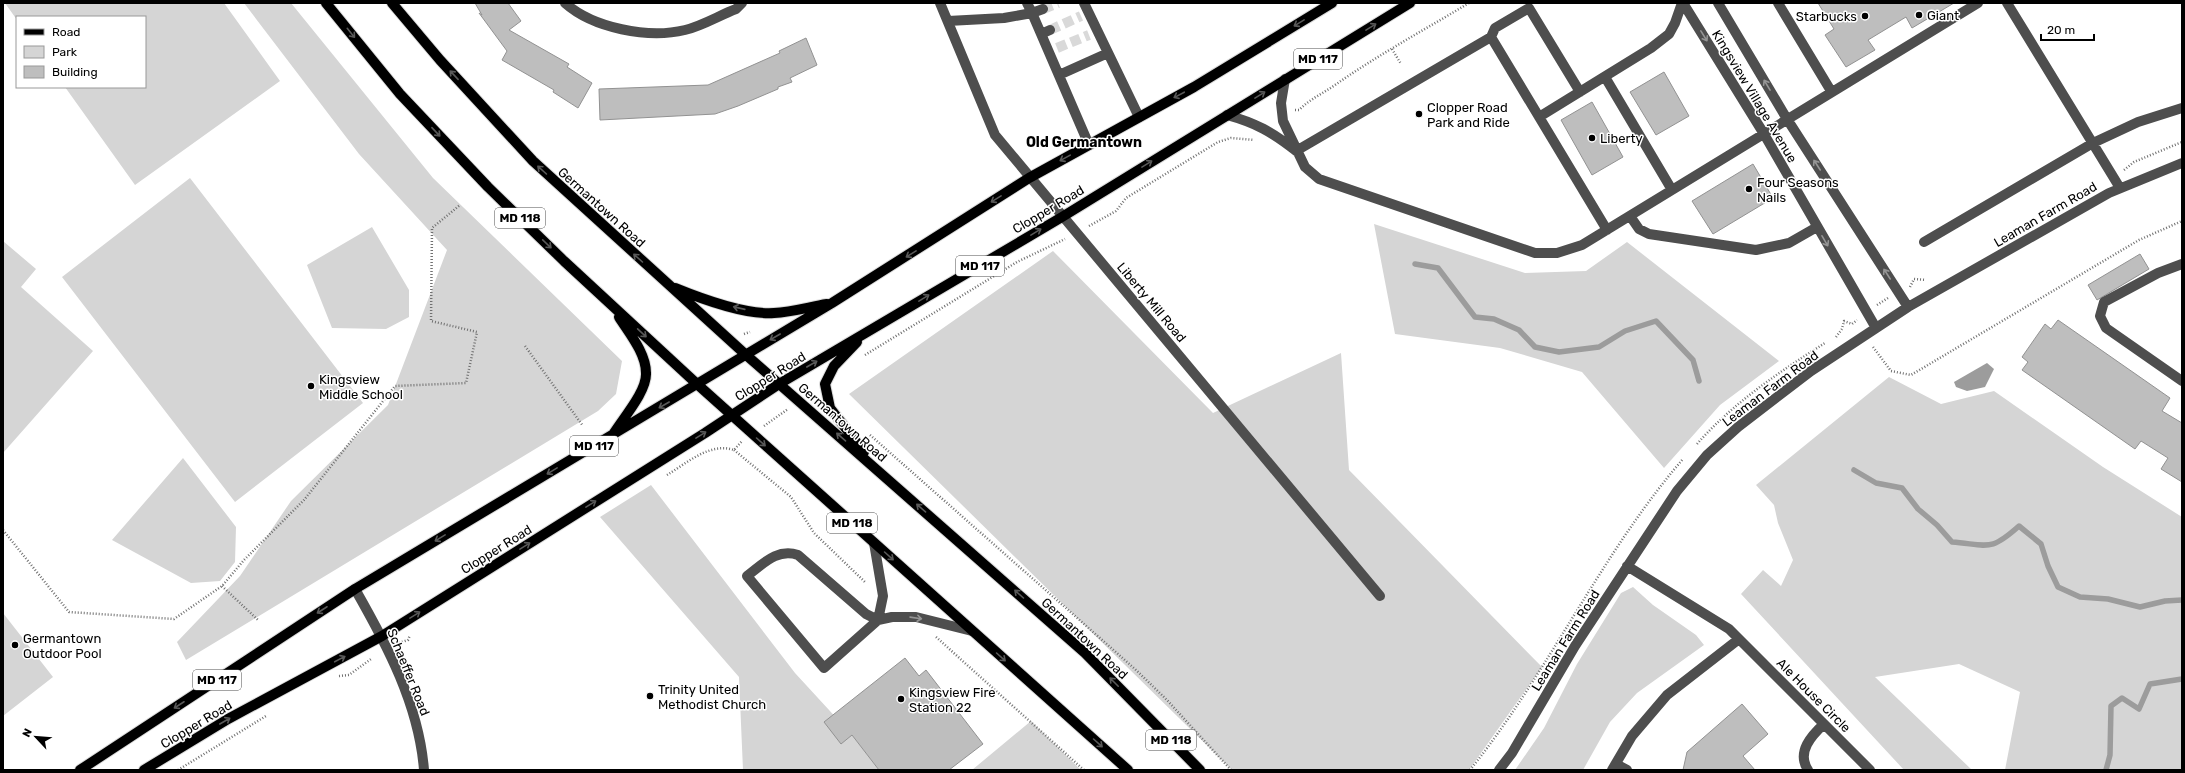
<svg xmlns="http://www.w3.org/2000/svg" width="2185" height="773" viewBox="0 0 2185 773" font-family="Rubik,sans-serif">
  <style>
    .green { fill: #d5d5d5 }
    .water { fill: #9c9c9c }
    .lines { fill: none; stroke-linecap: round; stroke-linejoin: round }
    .stream { stroke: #9c9c9c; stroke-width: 5.5 }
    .building { fill: #bebebe; stroke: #929292 }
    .minor-tunnel { stroke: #d9d9d9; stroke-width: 10; stroke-dasharray: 10 5; stroke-linecap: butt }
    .major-casing { stroke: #dbdbdb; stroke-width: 12 }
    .path { stroke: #707070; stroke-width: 2.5; stroke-dasharray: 1 2; stroke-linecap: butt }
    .minor { stroke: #4e4e4e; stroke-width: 10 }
    .major { stroke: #000; stroke-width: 10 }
    .oneway { stroke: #595959 }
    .oneway2 { stroke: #959595 }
    .poi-dot { fill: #000; stroke: #fff; stroke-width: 1.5 }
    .labels { text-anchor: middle; stroke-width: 3; stroke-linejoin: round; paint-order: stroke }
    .shield { fill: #fff; stroke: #4c4c4c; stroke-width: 1 }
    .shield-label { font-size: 12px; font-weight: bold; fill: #000 }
    .poi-label { font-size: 13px; fill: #000; stroke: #fff; text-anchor: start }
    .street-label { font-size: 13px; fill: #000; stroke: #fff }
    .neighbourhood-label { font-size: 14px; font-weight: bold; fill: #000; stroke: #fff }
  </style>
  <rect width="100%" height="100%" fill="#fff"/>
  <path class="green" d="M 5,3 L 224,3 L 280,81 L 135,185 L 65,87 L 145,87 L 145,17 L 17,17 L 17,20 Z
    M 244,3 L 291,3 L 433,178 L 622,361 L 616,394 L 598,411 L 186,660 L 177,642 L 240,576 L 291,501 L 388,405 L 447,250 L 359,154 Z
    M 190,178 L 363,403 L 235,502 L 62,277 Z
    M 1374,224 L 1525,273 L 1586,271 L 1627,242 L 1779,361 L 1720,405 L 1664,468 L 1582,372 L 1500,348 L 1395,334 Z
    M 372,227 L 409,290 L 409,317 L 386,329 L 332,328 L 307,265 Z
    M 3,241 L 36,269 L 21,287 L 93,351 L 3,453 Z
    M 1053,251 L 1213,413 L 1341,353 L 1349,470 L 1542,667 L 1469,770 L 1232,770 L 849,394 Z
    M 1889,377 L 1941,404 L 1994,391 L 2103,467 L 2182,517 L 2182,770 L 2005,770 L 2020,692 L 1959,664 L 1875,677 L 1972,770 L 1904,770 L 1741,594 L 1763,570 L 1781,586 L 1793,560 L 1778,523 L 1774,505 L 1756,485 Z
    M 183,458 L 236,527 L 235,562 L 220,581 L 191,583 L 112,540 Z
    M 651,485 L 795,673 L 852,735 L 879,770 L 743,770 L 739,677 L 600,517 Z
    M 1633,587 L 1653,605 L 1696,635 L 1704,645 L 1637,693 L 1610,722 L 1583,770 L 1515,770 L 1544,728 L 1577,664 L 1621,593 Z
    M 3,613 L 53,677 L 3,716 Z
    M 1031,721 L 1081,770 L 972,770 Z"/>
  <path class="water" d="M 1987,363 L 1994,369 L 1985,387 L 1967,391 L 1956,387 L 1954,382 Z"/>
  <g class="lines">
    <path class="stream" d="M 1415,264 L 1438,268 L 1475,317 L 1494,319 L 1519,330 L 1535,347 L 1559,352 L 1599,347 L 1625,331 L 1656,321 L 1693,360 L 1699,381
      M 1854,470 L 1876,483 L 1902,488 L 1918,509 L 1937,525 L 1952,542 C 1989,545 1990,552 2019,526 L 2041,544 L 2048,566 L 2058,587 L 2080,597 L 2108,599 L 2140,607 L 2165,601 L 2182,600
      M 2106,770 L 2110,755 L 2111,706 L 2122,698 L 2139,709 L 2150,684 L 2182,679"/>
  </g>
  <path class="building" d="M 475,3 L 508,3 L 521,21 L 509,30 L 569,64 L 567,67 L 592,83 L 578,108 L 553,92 L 554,90 L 502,60 L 507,51 L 479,13 L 482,15 Z
    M 1818,3 L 1954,3 L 1912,28 L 1906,17 L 1868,40 L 1875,50 L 1846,67 L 1825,35 L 1834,29 Z
    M 806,38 L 817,65 L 790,78 L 792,82 L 778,87 L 778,89 L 738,106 L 715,114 L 600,120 L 599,89 L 708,85 L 780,53 L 779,51 Z
    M 1664,72 L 1689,116 L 1656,135 L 1630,92 Z
    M 1592,102 L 1623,157 L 1592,175 L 1561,120 Z
    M 1753,164 L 1773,198 L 1713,234 L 1692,201 Z
    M 2140,254 L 2149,269 L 2097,300 L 2088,285 Z
    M 2058,320 L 2170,398 L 2162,411 L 2182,423 L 2182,482 L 2161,469 L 2168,458 L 2141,441 L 2135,449 L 2022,370 L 2028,362 L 2022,357 L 2045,324 L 2051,329 Z
    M 905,658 L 919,676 L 926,670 L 983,744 L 949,770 L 879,770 L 852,735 L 841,744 L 824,722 Z
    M 1742,704 L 1768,734 L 1743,756 L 1755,770 L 1683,770 L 1687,752 Z"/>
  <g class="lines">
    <path class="minor-tunnel" d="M 1043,9 L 1058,3
      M 1050,30 L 1081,16
      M 1057,48 L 1089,35"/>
    <defs>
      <path id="major" d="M 326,3 L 400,94 L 488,187 L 564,261 L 697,384 L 1128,770
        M 392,3 L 440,60 L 533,161 L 745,354 L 1085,653 L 1200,770
        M 675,288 C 702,299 745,315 774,313 C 792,312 809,307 827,304
        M 857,342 L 834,366 L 825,384 L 830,408 L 864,452
        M 614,433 C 624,417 647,391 646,373 C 646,353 629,333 619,317
        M 80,770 L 355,589 L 832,303 L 1029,178 L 1194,87 L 1332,3
        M 144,770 L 228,719 L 382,636 L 705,433 L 779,384 L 1062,217 L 1410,3"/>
    </defs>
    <use href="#major" class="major-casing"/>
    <path class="path" d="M 1392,49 L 1401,64
      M 1295,110 L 1299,110 C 1310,99 1322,94 1335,85 C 1378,55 1424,30 1469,3
      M 2124,170 L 2134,162 L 2182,142
      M 1089,226 L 1116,211 L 1126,198 L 1218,142 L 1231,138 L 1254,140
      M 1910,287 L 1914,279 L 1926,280
      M 1877,305 L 1888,298
      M 744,334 L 750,332
      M 1836,337 L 1842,329 L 1844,321 L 1852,324 L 1857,320
      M 525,346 L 583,426
      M 1873,347 L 1891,371 L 1911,375 L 2139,240 L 2182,221
      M 865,355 L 1017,262 L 1065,239
      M 764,426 L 788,409
      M 870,435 L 1135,669 L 1167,700 L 1231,770
      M 1697,444 C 1733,403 1779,372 1825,343
      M 734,450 L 791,497 L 814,533 L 866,583
      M 667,475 C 687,463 710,442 734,450 L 742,441
      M 3,530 L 69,612 L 174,619 L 222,586 L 244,560 L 304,500 L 395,386 L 466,383 L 477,332 L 431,321 L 432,228 L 460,205
      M 222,586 L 258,620
      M 936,637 L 1084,770
      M 399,643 L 408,640 L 410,635
      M 339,676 L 349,675 L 371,659
      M 178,770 L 266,716
      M 1470,770 C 1549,672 1600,555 1683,459"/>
    <path class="minor" d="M 565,3 C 593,28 648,39 685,30 C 702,26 720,15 736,9 L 742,3
      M 940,3 L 995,135 L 1380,596
      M 1027,3 L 1032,13 L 1043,9
      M 1084,3 L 1139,117
      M 1683,3 L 1764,134 L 1876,328
      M 1718,3 L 1787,119 L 1908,307
      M 1778,3 L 1831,91
      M 2007,3 L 2120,188
      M 948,21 L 1004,18 L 1032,13 L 1089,145
      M 1041,34 L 1050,30
      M 1491,37 L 1607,230
      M 1059,75 L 1108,53
      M 1605,77 L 1672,190
      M 1285,79 L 1281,103 L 1283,121 L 1305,167 L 1319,179 L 1535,253 L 1557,253 L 1582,245 L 1978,3
      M 1227,115 C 1256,123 1272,132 1295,150
      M 1539,117 L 1651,48 L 1669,34 L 1675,23 L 1682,3
      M 1296,151 L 1491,37 L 1495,28 L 1529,8 L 1580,92
      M 1630,216 L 1639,229 L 1649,234 L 1756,250 L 1789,243 L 1817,227
      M 1924,242 L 2093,143 L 2138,122 L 2182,108
      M 2182,264 L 2158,273 L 2104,302 L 2100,316 L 2106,328 L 2182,381
      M 874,543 L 883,596 L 878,620
      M 1627,566 L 1729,629 L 1870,770
      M 355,589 C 387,645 419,705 424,770
      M 878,620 L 866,614 L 798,555 C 777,548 763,564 747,576 L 824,668 L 878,620 L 892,617 L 916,617 L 972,631
      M 1616,764 L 1627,770
      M 1499,770 L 1512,753 L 1575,646 L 1677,491 L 1707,455 L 1738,427 L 1811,371 L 1908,307 L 2109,193 L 2182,163
      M 1612,770 L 1632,736 L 1667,695 L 1739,639
      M 1808,770 C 1796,752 1812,735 1824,724"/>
    <use href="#major" class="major"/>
  </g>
  <defs><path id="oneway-shaft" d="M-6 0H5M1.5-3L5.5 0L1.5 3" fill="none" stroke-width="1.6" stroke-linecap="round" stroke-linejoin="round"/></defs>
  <g class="oneway">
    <use href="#oneway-shaft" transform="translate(1299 23) rotate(149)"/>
    <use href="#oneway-shaft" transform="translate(1371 27) rotate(-32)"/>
    <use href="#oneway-shaft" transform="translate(351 33) rotate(51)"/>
    <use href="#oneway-shaft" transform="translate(454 75) rotate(-133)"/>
    <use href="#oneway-shaft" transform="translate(1179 95) rotate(152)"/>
    <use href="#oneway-shaft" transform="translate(1260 95) rotate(-32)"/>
    <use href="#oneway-shaft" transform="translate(436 132) rotate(47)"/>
    <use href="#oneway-shaft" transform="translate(1065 158) rotate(151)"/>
    <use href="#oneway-shaft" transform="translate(1147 164) rotate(-32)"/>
    <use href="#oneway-shaft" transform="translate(542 170) rotate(-138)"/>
    <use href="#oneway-shaft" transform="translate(996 199) rotate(148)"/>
    <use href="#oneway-shaft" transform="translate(1036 232) rotate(-31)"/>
    <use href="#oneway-shaft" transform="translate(547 244) rotate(44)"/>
    <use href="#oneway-shaft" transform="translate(911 254) rotate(148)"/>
    <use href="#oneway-shaft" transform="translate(638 258) rotate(-138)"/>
    <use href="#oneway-shaft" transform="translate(924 298) rotate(-31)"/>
    <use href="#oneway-shaft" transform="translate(739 308) rotate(-167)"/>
    <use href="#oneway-shaft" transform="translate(642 333) rotate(43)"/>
    <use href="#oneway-shaft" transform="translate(775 337) rotate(150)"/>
    <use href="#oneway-shaft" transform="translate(812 364) rotate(-30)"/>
    <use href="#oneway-shaft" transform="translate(664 405) rotate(150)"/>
    <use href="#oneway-shaft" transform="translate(701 435) rotate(-32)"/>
    <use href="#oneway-shaft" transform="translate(841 437) rotate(-139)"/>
    <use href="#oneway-shaft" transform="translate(761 442) rotate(42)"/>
    <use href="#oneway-shaft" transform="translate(552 471) rotate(149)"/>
    <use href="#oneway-shaft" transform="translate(591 504) rotate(-32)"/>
    <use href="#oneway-shaft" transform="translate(921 508) rotate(-139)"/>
    <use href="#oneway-shaft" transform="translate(440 538) rotate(149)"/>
    <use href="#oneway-shaft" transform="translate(525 546) rotate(-32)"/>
    <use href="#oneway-shaft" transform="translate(889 556) rotate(42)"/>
    <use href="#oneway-shaft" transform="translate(1019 594) rotate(-138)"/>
    <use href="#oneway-shaft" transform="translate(322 610) rotate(147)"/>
    <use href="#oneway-shaft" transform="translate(415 615) rotate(-32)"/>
    <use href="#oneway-shaft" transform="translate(1001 657) rotate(42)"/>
    <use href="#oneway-shaft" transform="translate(340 659) rotate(-28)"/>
    <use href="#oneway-shaft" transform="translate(1114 682) rotate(-135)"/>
    <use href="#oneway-shaft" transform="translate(179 705) rotate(147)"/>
    <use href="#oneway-shaft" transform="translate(225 721) rotate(-30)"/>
    <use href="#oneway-shaft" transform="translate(1098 743) rotate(42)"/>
  </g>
  <g class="oneway2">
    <use href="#oneway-shaft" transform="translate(1704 36) rotate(58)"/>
    <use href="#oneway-shaft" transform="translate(1767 85) rotate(-121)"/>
    <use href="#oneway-shaft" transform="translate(1817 165) rotate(-123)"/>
    <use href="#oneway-shaft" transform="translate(1825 241) rotate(60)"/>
    <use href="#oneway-shaft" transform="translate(1887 274) rotate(-123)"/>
    <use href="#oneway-shaft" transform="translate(916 618) rotate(8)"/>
  </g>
  <g class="poi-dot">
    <circle cx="1919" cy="15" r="4"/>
    <circle cx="1865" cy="16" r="4"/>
    <circle cx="1419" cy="114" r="4"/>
    <circle cx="1592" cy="138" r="4"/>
    <circle cx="1749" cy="189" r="4"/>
    <circle cx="311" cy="386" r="4"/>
    <circle cx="15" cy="645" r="4"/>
    <circle cx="650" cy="696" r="4"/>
    <circle cx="901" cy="699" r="4"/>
  </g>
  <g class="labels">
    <g class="shield">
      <rect x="1294" y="49" width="48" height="20" rx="3"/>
      <rect x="495" y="208" width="50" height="20" rx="3"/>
      <rect x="956" y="256" width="48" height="20" rx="3"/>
      <rect x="570" y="436" width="48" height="20" rx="3"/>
      <rect x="827" y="513" width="50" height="20" rx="3"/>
      <rect x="193" y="670" width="48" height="20" rx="3"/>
      <rect x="1146" y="730" width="50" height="20" rx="3"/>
    </g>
    <g class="shield-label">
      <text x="1318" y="63">MD 117</text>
      <text x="520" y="222">MD 118</text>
      <text x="980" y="270">MD 117</text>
      <text x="594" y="450">MD 117</text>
      <text x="852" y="527">MD 118</text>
      <text x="217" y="684">MD 117</text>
      <text x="1171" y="744">MD 118</text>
    </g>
    <g class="poi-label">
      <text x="1927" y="20">Giant</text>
      <text x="1857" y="21" text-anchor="end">Starbucks</text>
      <text x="1427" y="112">Clopper Road<tspan x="1427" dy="15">Park and Ride</tspan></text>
      <text x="1600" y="143">Liberty</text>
      <text x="1757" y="187">Four Seasons<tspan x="1757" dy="15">Nails</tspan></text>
      <text x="319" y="384">Kingsview<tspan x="319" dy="15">Middle School</tspan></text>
      <text x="23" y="643">Germantown<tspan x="23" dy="15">Outdoor Pool</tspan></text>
      <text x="658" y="694">Trinity United<tspan x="658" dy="15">Methodist Church</tspan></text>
      <text x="909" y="697">Kingsview Fire<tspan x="909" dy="15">Station 22</tspan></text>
    </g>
    <g class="street-label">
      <text transform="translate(1755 96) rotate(59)" y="5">Kingsview Village Avenue</text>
      <text transform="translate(602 207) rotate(42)" y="5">Germantown Road</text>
      <text transform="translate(1048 209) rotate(-31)" y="5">Clopper Road</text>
      <text transform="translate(2045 214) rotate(-30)" y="5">Leaman Farm Road</text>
      <text transform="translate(1152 302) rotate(50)" y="5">Liberty Mill Road</text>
      <text transform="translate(770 376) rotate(-32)" y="5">Clopper Road</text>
      <text transform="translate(1770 388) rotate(-37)" y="5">Leaman Farm Road</text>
      <text transform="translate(843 422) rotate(41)" y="5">Germantown Road</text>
      <text transform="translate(496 549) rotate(-32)" y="5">Clopper Road</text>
      <text transform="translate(1085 638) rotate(43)" y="5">Germantown Road</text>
      <text transform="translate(1565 640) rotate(-58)" y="5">Leaman Farm Road</text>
      <text transform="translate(409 672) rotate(68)" y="5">Schaeffer Road</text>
      <text transform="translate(1814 695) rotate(45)" y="5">Ale House Circle</text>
      <text transform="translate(196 724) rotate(-31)" y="5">Clopper Road</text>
    </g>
    <g class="neighbourhood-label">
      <text x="1084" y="147">Old Germantown</text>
    </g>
  </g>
  <rect width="2185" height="773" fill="none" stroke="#000000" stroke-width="8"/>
  <rect x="16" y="16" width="130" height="72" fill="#ffffff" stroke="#999999"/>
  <rect x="24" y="29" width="20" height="6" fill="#000000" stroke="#999999"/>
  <text x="52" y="36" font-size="12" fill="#000000">Road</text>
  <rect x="24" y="46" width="20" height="12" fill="#d5d5d5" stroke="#999999"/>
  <text x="52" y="56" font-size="12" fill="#000000">Park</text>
  <rect x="24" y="66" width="20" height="12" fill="#bebebe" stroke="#999999"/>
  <text x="52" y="76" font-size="12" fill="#000000">Building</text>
  <g transform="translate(36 737) rotate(296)" stroke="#ffffff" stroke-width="3" paint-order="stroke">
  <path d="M0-3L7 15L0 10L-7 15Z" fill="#000000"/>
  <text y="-6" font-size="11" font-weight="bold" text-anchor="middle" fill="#000000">N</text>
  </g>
  <path d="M2041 34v6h53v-6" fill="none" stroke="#000000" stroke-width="2"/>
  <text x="2047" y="34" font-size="12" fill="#000000" stroke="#ffffff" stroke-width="3" paint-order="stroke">20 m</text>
</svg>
